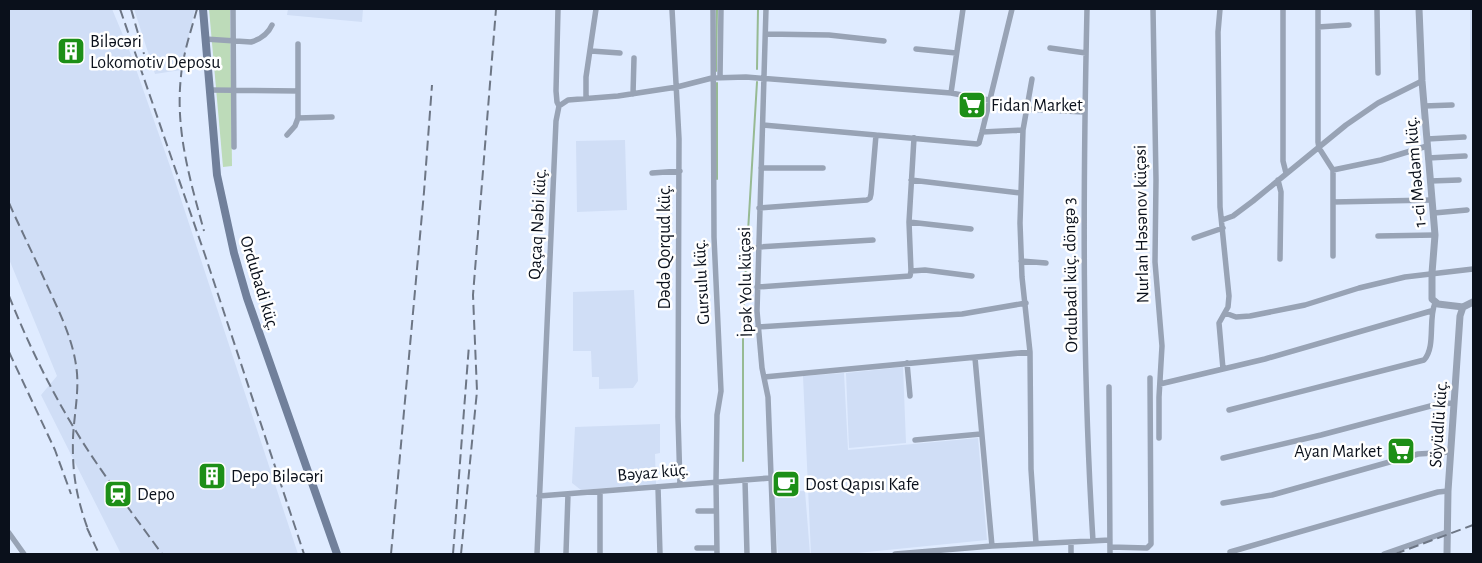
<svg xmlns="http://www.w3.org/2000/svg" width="1482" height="563" viewBox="0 0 1482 563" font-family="'Alegreya Sans',sans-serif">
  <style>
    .built { fill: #d0def6 }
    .green { fill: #bddbb9 }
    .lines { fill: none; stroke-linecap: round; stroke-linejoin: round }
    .stream { stroke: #97ba93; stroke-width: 2 }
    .minor { stroke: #98a3b5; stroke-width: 5.5 }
    .tertiary { stroke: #98a3b5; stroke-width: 7 }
    .secondary { stroke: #71809b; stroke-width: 8 }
    .rail { stroke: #6d7685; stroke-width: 2; stroke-dasharray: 10 5; stroke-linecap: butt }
    .labels { text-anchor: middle; stroke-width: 5; stroke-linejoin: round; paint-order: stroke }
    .poi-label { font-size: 18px; fill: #0a101b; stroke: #fff; text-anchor: start }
    .street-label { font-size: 18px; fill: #0a101b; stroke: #fff }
  </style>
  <rect width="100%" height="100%" fill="#dfebff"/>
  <path class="built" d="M 9,9 L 112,9 L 130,52 L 171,169 L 298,554 L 121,554 L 41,395 L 57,376 L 9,259 Z
    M 134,9 L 195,9 L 181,70 L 155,74 Z
    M 288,9 L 363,9 L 362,22 L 287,15 Z
    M 1470,9 L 1473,9 L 1473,172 L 1470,43 Z
    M 625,140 L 627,210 L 577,212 L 576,141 Z
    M 634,290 L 638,381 L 633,388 L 599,389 L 599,377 L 592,377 L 591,351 L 573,351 L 573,292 Z
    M 903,367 L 906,443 L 849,448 L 846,373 Z
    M 844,373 L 848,450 L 978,438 L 987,540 L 847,554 L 811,554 L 803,376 Z
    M 660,424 L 660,453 L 655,454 L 656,484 L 581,490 L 572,483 L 575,427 Z
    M 805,491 L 810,554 L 778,554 L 773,492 Z"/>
  <path class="green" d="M 209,9 L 230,9 L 232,166 L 223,167 Z"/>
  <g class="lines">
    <path class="stream" d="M 757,69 L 758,9
      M 716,71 L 717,9
      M 717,179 L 717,83
      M 743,461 L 743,315 L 757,82"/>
    <path class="minor" d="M 233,9 L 234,147
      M 558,9 L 556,91 L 557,102 L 559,106
      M 672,9 L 679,139 L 678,417 L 680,485
      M 713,9 L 714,237 L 721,391 L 717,415 L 716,481 L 717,554
      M 766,9 L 757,311 L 762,368 L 768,397 L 774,554
      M 1087,9 C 1083,186 1082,364 1093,541
      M 1153,9 L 1156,180 L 1155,262 L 1162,346 L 1159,397 L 1159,438
      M 1220,9 L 1218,32 L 1220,207 L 1229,296 L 1228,307 L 1219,323 L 1223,369
      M 1283,9 L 1283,161 L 1286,173
      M 1318,9 L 1318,142 L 1319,148 L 1333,170 L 1333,256
      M 1377,9 L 1378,73
      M 1318,27 L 1349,25
      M 766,34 L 829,35 L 884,41
      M 205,39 L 251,42 C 261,39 268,34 272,25
      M 1050,48 L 1086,53
      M 916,49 L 956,53
      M 591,51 L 620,53
      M 720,77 L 721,9
      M 1032,79 L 1023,130 L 1020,223 L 1022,277 L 1030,352 L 1031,469 L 1036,543
      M 210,90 L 298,91
      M 951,93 L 963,9
      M 633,94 L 634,58
      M 586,98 L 586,77 L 596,9
      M 1424,106 L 1452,105
      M 1025,109 L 1084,112
      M 298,118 L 332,117
      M 763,125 L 977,144 L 979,143 L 982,132 L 1012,9
      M 982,132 L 1023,130
      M 287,135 L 295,126 L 298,118 L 298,44
      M 1427,139 L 1464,137
      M 1428,158 L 1465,156
      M 761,168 L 823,168
      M 1333,170 L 1381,160 L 1427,146
      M 652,173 L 680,171
      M 911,180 L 1021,193
      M 1278,180 L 1281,192 L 1280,259
      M 1430,181 L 1459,180
      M 1333,202 L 1432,200
      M 759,208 L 867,200 L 870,198 L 871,194 L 876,135
      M 1434,213 L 1467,210
      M 1222,220 L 1233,216 L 1253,201 L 1346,125 L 1378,103 L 1422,81
      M 909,222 L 971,229
      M 1378,236 L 1435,235
      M 1194,238 L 1223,228
      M 758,247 L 873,240
      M 1021,261 L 1046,263
      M 911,271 L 925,270 L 972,276
      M 757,287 L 910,276 L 911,271 L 909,222 L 914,138
      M 1225,313 L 1236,317 L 1250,316 L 1305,305 L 1359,288 L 1405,277 L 1473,269
      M 758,327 L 962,314 L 1026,303
      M 975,358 L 992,546
      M 907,363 L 910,396
      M 764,377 L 1030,352
      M 1160,384 L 1265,359 L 1431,311
      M 1109,387 L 1110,554
      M 1229,410 L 1424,360 C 1436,347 1428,320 1435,303
      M 915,440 L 981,434
      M 1223,458 L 1321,435 L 1438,404 L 1454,403
      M 745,480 L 747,554
      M 658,487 L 660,554
      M 539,496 L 770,478
      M 1223,503 L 1272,495 L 1418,454 L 1451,452
      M 698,511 L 716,511
      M 9,533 L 24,554
      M 1071,542 L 1071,554
      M 1110,547 L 1147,548 L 1151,544 L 1150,378
      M 697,548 L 717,548
      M 1230,552 L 1438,492 L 1448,491
      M 566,553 L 568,494
      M 537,554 L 556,121 L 559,106 L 568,100 L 618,96 L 677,87 L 712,78 L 746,77 L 951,93 L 989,100
      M 600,554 L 600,492
      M 895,554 L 992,546 L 1110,540
      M 1384,554 L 1447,532"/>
    <path class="tertiary" d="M 1419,9 L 1422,81 L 1435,235 L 1432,273 L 1432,299 L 1438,304 L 1463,307
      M 1447,554 L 1448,491 L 1460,316 L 1463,307 L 1473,302"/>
    <path class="secondary" d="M 203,9 L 217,175 L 234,253 L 247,298 L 337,554"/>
    <path class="rail" d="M 120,9 L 205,255 L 304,554
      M 131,9 L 144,54
      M 197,9 C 191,31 183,54 181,76 C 175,130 190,180 204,231
      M 9,203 C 21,230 34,256 46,283 C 58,309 72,337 76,365 C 80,389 74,414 73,438 C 72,476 77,500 90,535
      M 9,296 C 31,351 58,405 91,455 C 114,489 138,521 162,554
      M 9,352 L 55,450 L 71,494
      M 87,528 L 99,554
      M 391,554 L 424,192 L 432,85
      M 453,554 L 469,345
      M 461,554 L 477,391 L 473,295 L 496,9
      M 1395,554 L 1473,525"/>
  </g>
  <defs>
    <symbol id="building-square" viewBox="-11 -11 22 22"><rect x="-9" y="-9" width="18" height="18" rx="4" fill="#1d8f17" stroke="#fff"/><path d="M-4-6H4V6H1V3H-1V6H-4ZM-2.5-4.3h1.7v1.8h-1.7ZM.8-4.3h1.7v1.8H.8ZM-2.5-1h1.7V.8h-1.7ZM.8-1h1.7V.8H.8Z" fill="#fff"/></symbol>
    <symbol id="supermarket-square" viewBox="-11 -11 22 22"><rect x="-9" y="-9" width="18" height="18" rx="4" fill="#1d8f17" stroke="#fff"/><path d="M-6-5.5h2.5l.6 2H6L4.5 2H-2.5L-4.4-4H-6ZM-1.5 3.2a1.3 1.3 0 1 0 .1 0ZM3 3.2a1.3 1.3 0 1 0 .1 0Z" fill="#fff"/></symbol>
    <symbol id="cafe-square" viewBox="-11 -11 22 22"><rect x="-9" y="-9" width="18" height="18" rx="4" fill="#1d8f17" stroke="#fff"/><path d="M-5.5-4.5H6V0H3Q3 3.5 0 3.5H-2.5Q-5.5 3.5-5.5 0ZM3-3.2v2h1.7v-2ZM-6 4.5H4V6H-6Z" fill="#fff"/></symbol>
    <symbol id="station-square" viewBox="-11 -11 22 22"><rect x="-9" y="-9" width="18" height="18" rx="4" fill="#1d8f17" stroke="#fff"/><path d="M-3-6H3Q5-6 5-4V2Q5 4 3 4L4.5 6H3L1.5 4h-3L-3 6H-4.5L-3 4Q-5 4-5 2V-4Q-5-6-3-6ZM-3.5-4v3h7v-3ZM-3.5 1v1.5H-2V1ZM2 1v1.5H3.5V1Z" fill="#fff"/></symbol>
  </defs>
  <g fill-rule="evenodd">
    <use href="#building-square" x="55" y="35" width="32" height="32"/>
    <use href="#supermarket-square" x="956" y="89" width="32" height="32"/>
    <use href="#supermarket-square" x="1385" y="435" width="32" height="32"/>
    <use href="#building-square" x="196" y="460" width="32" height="32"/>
    <use href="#cafe-square" x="770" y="468" width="32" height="32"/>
    <use href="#station-square" x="102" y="478" width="32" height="32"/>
  </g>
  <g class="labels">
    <g class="poi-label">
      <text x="90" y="47">Biləcəri<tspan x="90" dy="21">Lokomotiv Deposu</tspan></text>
      <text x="991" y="111">Fidan Market</text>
      <text x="1382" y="457" text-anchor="end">Ayan Market</text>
      <text x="231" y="482">Depo Biləcəri</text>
      <text x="805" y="490">Dost Qapısı Kafe</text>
      <text x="137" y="500">Depo</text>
    </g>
    <g class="street-label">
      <text transform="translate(1415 172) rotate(-95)" y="6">1-ci Mədəm küç.</text>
      <text transform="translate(537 224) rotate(-87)" y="6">Qaçaq Nəbi küç.</text>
      <text transform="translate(1141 224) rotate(-91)" y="6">Nurlan Həsənov küçəsi</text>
      <text transform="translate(664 247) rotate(-90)" y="6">Dədə Qorqud küç.</text>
      <text transform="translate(1070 275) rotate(-91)" y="6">Ordubadi küç. döngə 3</text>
      <text transform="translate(701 282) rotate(-93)" y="6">Gursulu küç.</text>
      <text transform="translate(745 282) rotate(-91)" y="6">İpək Yolu küçəsi</text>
      <text transform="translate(260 283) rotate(73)" y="6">Ordubadi küç.</text>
      <text transform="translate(1438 424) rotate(-86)" y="6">Söyüdlü küç.</text>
      <text transform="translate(653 472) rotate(-5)" y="6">Bəyaz küç.</text>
    </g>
  </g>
  <rect width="1482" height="563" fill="none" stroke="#0a101b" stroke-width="20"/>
</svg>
